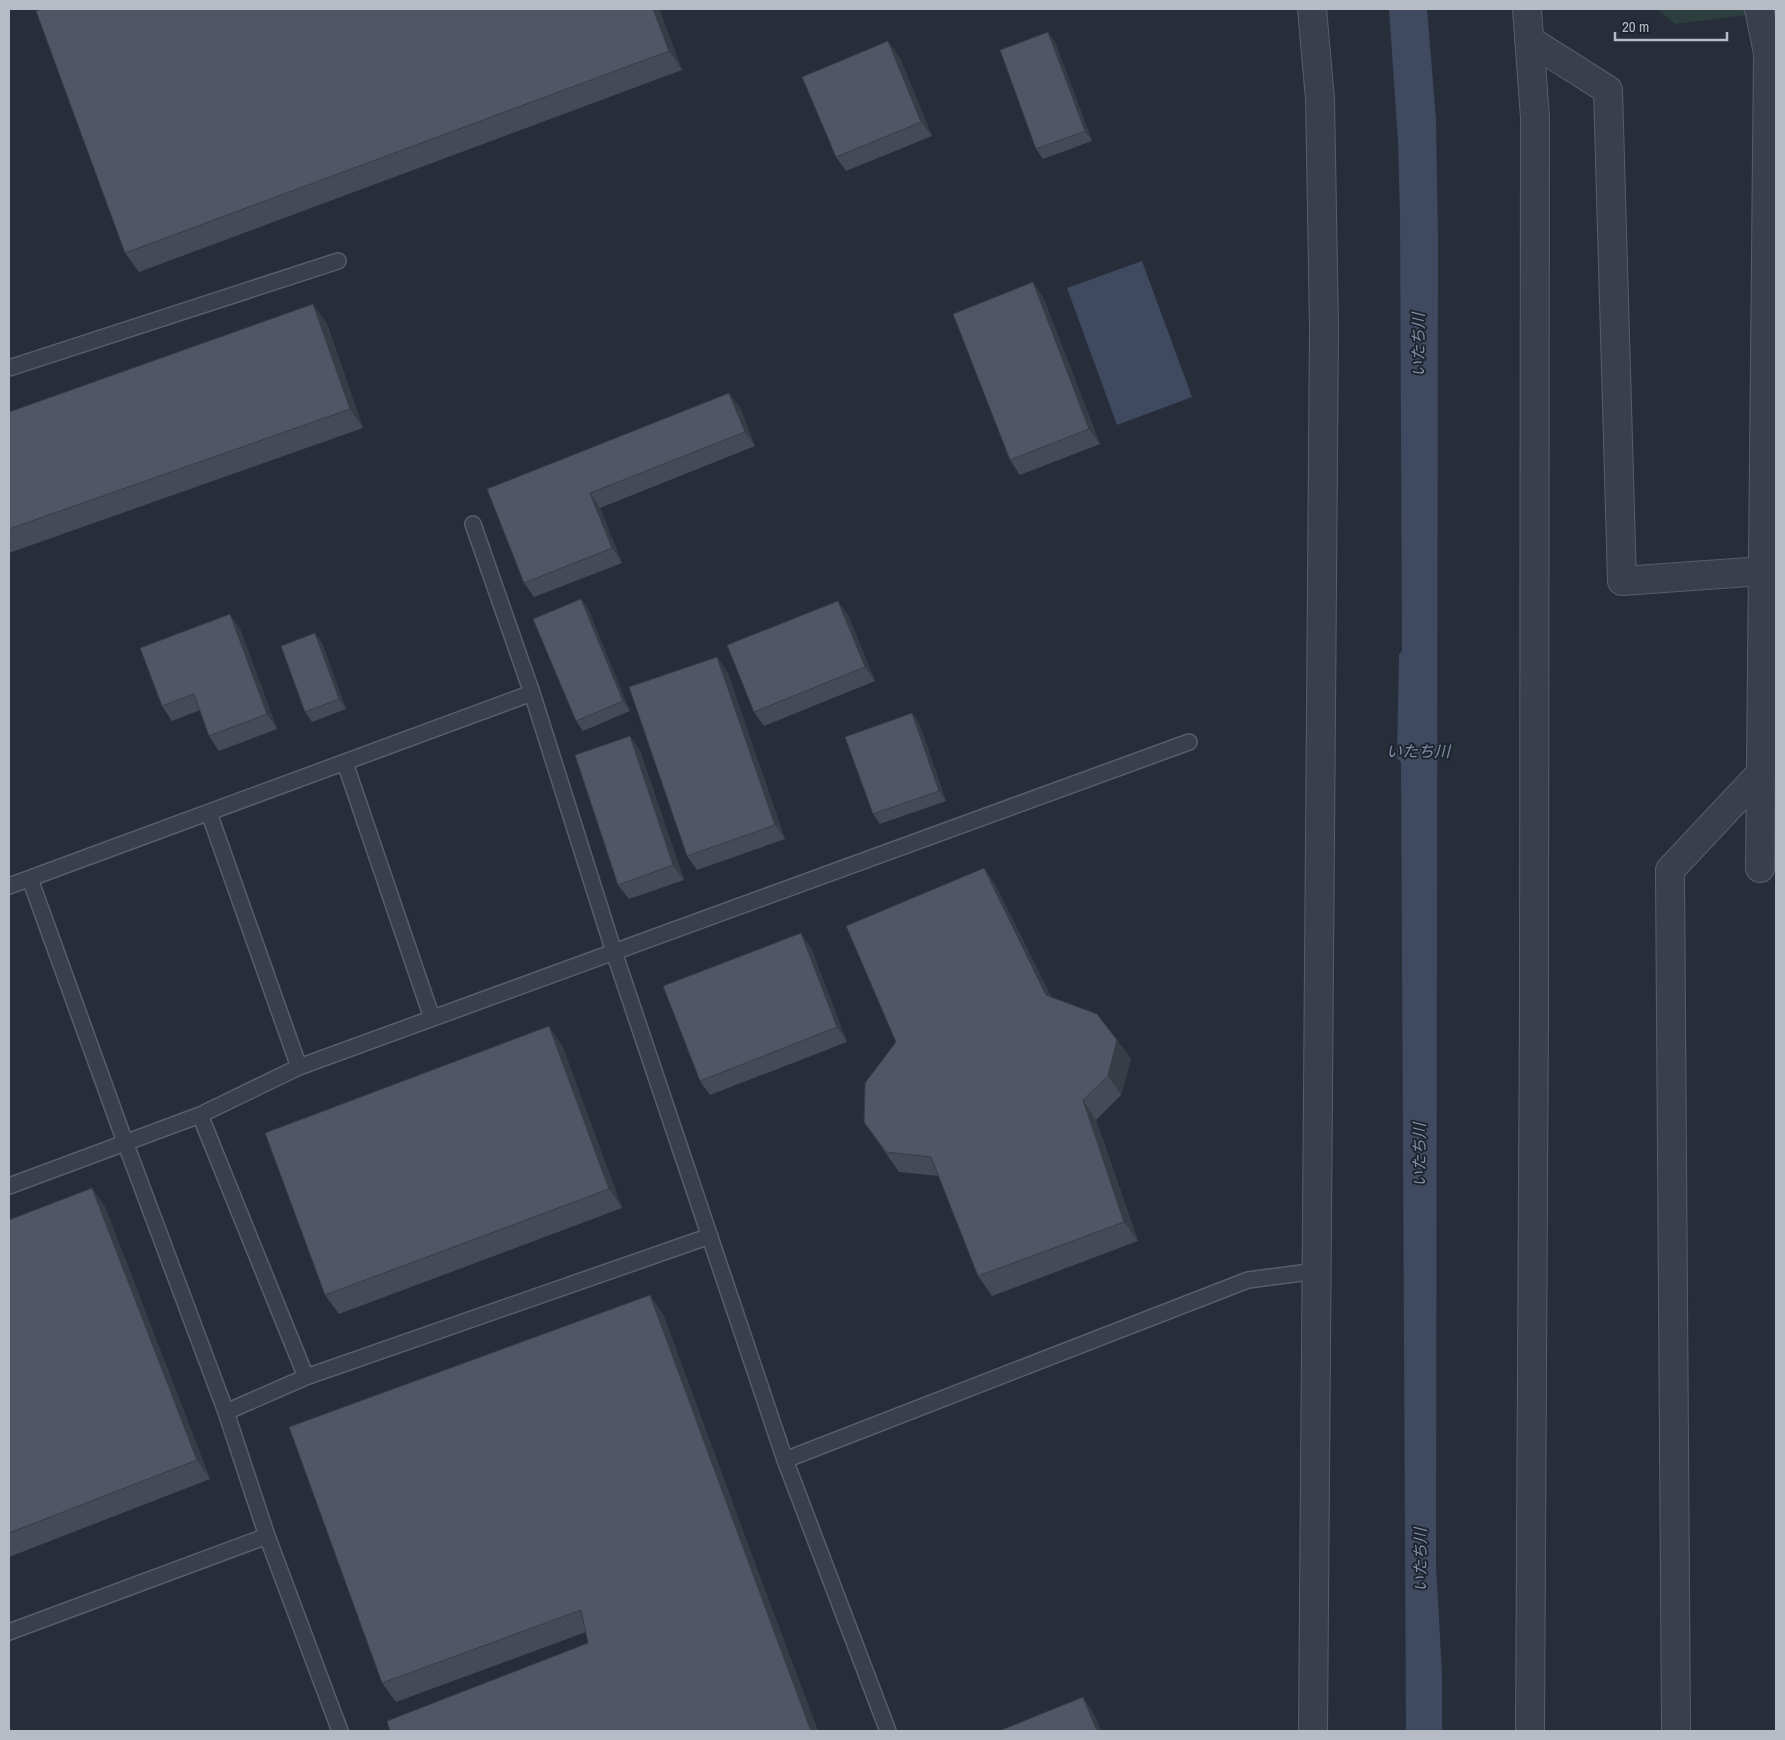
<svg xmlns="http://www.w3.org/2000/svg" width="1785" height="1740" viewBox="0 0 1785 1740" font-family="'Archivo Narrow','Noto Sans JP',sans-serif">
  <style>
    .green { fill: #2d3e3f }
    .water { fill: #3f4a61 }
    .lines { fill: none; stroke-linecap: round; stroke-linejoin: round }
    .service-casing { stroke: #585e69; stroke-width: 18 }
    .minor-casing { stroke: #585e69; stroke-width: 30 }
    .service { stroke: #3a404b; stroke-width: 15 }
    .minor { stroke: #3a404b; stroke-width: 28 }
    .wall { fill: #454a57 }
    .shaded-wall { fill: #383c47 }
    .building { fill: #505665; stroke: #383c47 }
    .labels { text-anchor: middle; stroke-width: 4; stroke-linejoin: round; paint-order: stroke }
    .water-label { font-size: 16px; font-style: italic; fill: #828faa; stroke: #1f2530 }
  </style>
  <rect width="100%" height="100%" fill="#272e3a"/>
  <path class="green" d="M 1657,9 L 1776,9 L 1776,11 L 1675,24 Z"/>
  <path class="water" d="M 1389,9 L 1427,9 L 1436,119 L 1438,240 L 1436,1565 L 1442,1674 L 1442,1731 L 1406,1731 L 1401,762 L 1397,758 L 1399,655 L 1402,651 L 1400,213 L 1398,141 Z
    M 1142,261 L 1192,397 L 1117,425 L 1067,288 Z"/>
  <g class="lines">
    <defs>
      <path id="service" d="M 9,368 L 338,261
        M 473,524 L 532,693 L 614,952 L 785,1460 L 888,1731
        M 345,763 L 432,1018
        M 209,813 L 299,1067
        M 30,879 L 125,1142 L 226,1412 L 267,1536 L 340,1731
        M 9,886 L 532,693
        M 9,1186 L 200,1115
        M 710,1236 L 306,1377 L 200,1115 L 299,1067 L 1189,742
        M 226,1412 L 306,1377
        M 785,1460 L 1248,1280 L 1317,1271
        M 9,1632 L 267,1536"/>
      <path id="minor" d="M 1312,9 L 1320,99 L 1324,327 L 1313,1731
        M 1527,9 L 1535,118 L 1534,1011 L 1530,1731
        M 1759,9 L 1768,53 L 1760,868
        M 1529,40 L 1608,90 L 1622,581 L 1763,571
        M 1676,1731 L 1670,870 L 1760,774"/>
    </defs>
    <use href="#service" class="service-casing"/>
    <use href="#minor" class="minor-casing"/>
    <use href="#service" class="service"/>
    <use href="#minor" class="minor"/>
  </g>
  <path class="wall" d="M 659,9 L 682,70 L 139,272 L 125,253 Z
    M 1055,42 L 1092,141 L 1043,159 L 1036,149 Z
    M 899,56 L 932,136 L 846,171 L 836,157 Z
    M 1033,282 L 1043,297 L 1100,444 L 1020,475 L 1010,460 Z
    M 327,324 L 363,428 L 9,553 L 9,412 Z
    M 740,407 L 755,446 L 600,508 L 622,563 L 534,597 L 524,583 L 487,489 Z
    M 581,599 L 588,609 L 630,711 L 583,731 L 576,721 Z
    M 848,615 L 875,681 L 764,726 L 754,712 Z
    M 240,629 L 277,729 L 219,751 L 209,736 L 200,710 L 172,721 L 162,706 Z
    M 322,643 L 346,709 L 312,722 L 305,712 Z
    M 727,671 L 785,839 L 697,870 L 687,856 Z
    M 912,713 L 919,723 L 946,801 L 880,824 L 873,814 Z
    M 630,736 L 640,751 L 684,880 L 629,899 L 618,885 Z
    M 984,868 L 997,888 L 1051,997 L 1117,1040 L 1131,1059 L 1121,1095 L 1096,1120 L 1138,1241 L 992,1296 L 978,1276 L 939,1176 L 899,1172 L 864,1122 L 896,1042 Z
    M 811,948 L 847,1042 L 710,1095 L 700,1081 Z
    M 562,1045 L 622,1208 L 339,1314 L 325,1295 Z
    M 92,1188 L 105,1207 L 210,1479 L 9,1557 L 9,1220 Z
    M 663,1314 L 757,1569 L 818,1731 L 390,1731 L 588,1643 L 586,1632 L 396,1702 L 382,1683 Z"/>
  <path class="shaded-wall" d="M 653,9 L 659,9 L 682,70 L 669,51 Z
    M 1048,32 L 1055,42 L 1092,141 L 1085,131 Z
    M 888,41 L 899,56 L 932,136 L 921,122 Z
    M 1033,282 L 1043,297 L 1100,444 L 1089,429 Z
    M 313,304 L 327,324 L 363,428 L 350,409 Z
    M 729,393 L 740,407 L 755,446 L 745,432 Z
    M 590,493 L 600,508 L 622,563 L 612,548 Z
    M 581,599 L 588,609 L 630,711 L 623,701 Z
    M 838,601 L 848,615 L 875,681 L 865,667 Z
    M 230,614 L 240,629 L 277,729 L 267,714 Z
    M 315,633 L 322,643 L 346,709 L 339,699 Z
    M 717,657 L 727,671 L 785,839 L 775,825 Z
    M 912,713 L 919,723 L 946,801 L 939,791 Z
    M 630,736 L 640,751 L 684,880 L 673,865 Z
    M 984,868 L 997,888 L 1060,1014 L 1046,995 Z
    M 801,933 L 811,948 L 847,1042 L 837,1027 Z
    M 549,1026 L 562,1045 L 622,1208 L 609,1189 Z
    M 1117,1040 L 1131,1059 L 1121,1095 L 1108,1076 Z
    M 1083,1100 L 1096,1120 L 1138,1241 L 1124,1222 Z
    M 92,1188 L 105,1207 L 210,1479 L 197,1460 Z
    M 650,1295 L 663,1314 L 757,1569 L 818,1731 L 811,1731 L 744,1550 Z
    M 1083,1697 L 1093,1712 L 1101,1731 L 1097,1731 Z"/>
  <path class="building" d="M 42,9 L 653,9 L 669,51 L 125,253 L 36,11 Z
    M 1048,32 L 1085,131 L 1036,149 L 1000,50 Z
    M 888,41 L 921,122 L 836,157 L 802,77 Z
    M 1033,282 L 1089,429 L 1010,460 L 953,314 Z
    M 313,304 L 350,409 L 9,529 L 9,412 Z
    M 729,393 L 745,432 L 590,493 L 612,548 L 524,583 L 487,489 Z
    M 581,599 L 623,701 L 576,721 L 533,619 Z
    M 838,601 L 865,667 L 754,712 L 727,645 Z
    M 230,614 L 267,714 L 209,736 L 194,694 L 162,706 L 140,648 Z
    M 315,633 L 339,699 L 305,712 L 281,646 Z
    M 717,657 L 775,825 L 687,856 L 629,687 Z
    M 912,713 L 939,791 L 873,814 L 845,737 Z
    M 630,736 L 673,865 L 618,885 L 575,755 Z
    M 984,868 L 1046,995 L 1097,1014 L 1117,1040 L 1108,1076 L 1083,1100 L 1124,1222 L 978,1276 L 931,1157 L 886,1152 L 864,1122 L 865,1083 L 896,1042 L 846,926 Z
    M 801,933 L 837,1027 L 700,1081 L 663,986 Z
    M 549,1026 L 609,1189 L 325,1295 L 265,1133 Z
    M 92,1188 L 197,1460 L 9,1533 L 9,1220 Z
    M 650,1295 L 744,1550 L 811,1731 L 390,1731 L 387,1721 L 588,1643 L 581,1610 L 382,1683 L 289,1427 Z
    M 1083,1697 L 1097,1731 L 999,1731 Z"/>
  <g class="labels">
    <g class="water-label">
      <text transform="translate(1418 345) rotate(-90)" y="6">いたち川</text>
      <text x="1418" y="757">いたち川</text>
      <text transform="translate(1419 1155) rotate(-90)" y="6">いたち川</text>
      <text transform="translate(1420 1560) rotate(-90)" y="6">いたち川</text>
    </g>
  </g>
  <rect width="1785" height="1740" fill="none" stroke="#b6bbc6" stroke-width="20"/>
  <path d="M1615 32v8h112v-8" fill="none" stroke="#b6bbc6" stroke-width="2.5"/>
  <text x="1622" y="32" font-size="15" fill="#b6bbc6" stroke="#1f2530" stroke-width="4" paint-order="stroke">20 m</text>
</svg>
